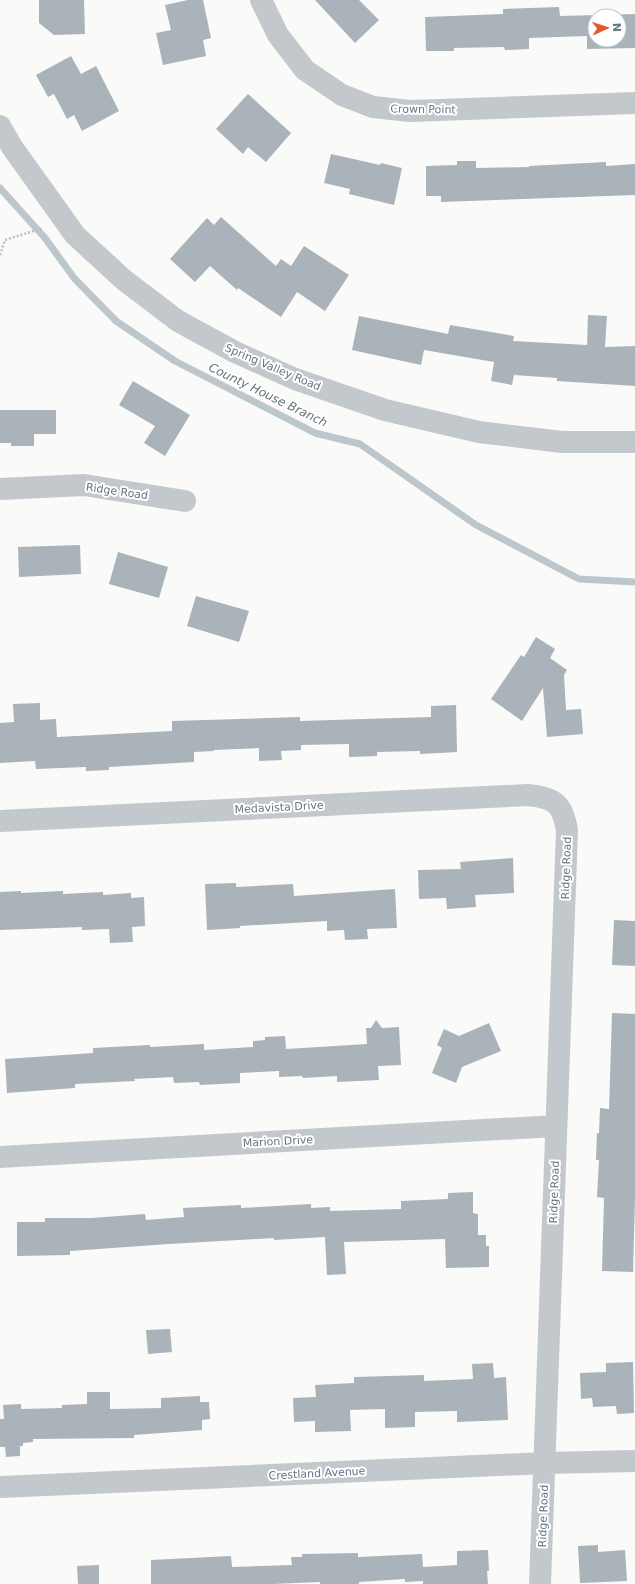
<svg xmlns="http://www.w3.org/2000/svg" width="635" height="1584" viewBox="0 0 635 1584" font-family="'DejaVu Sans',sans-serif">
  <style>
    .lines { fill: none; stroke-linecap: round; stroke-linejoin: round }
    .stream { stroke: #bbc7cb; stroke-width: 7 }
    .building { fill: #aab3b9; fill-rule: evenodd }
    .path { stroke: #bbbfc2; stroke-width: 2.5; stroke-dasharray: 2 2; stroke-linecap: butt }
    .minor { stroke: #c3c8cc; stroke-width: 22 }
    .labels { text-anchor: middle; stroke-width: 4; stroke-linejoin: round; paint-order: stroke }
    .street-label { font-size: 11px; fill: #657683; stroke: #fff }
    .water-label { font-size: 12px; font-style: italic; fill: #60757c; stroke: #fff }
  </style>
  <rect width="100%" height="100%" fill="#fafaf8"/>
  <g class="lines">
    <path class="stream" d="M 0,188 L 45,238 L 74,278 L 116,321 L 175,361 L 315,433 L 360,444 L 476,525 L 579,579 L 635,582"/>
  </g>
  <path class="building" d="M 39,0 L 84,0 L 85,34 L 54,35 L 39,23 Z
    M 188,0 L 203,0 L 211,38 L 203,40 L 206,56 L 163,65 L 156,33 L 171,30 L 165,5 Z
    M 315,0 L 359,0 L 379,20 L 355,43 Z
    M 559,7 L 560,16 L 635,14 L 635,48 L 587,49 L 587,36 L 529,38 L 529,49 L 505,50 L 504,47 L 454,48 L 454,51 L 426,51 L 425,17 L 503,14 L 503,9 ZM 595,16 L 619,16 L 619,40 L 595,40 Z
    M 71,56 L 81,74 L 96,66 L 119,111 L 82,131 L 74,115 L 67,119 L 54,94 L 48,97 L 36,75 Z
    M 248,94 L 291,133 L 266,162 L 248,147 L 243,154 L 216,129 Z
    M 331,154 L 380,165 L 381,163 L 402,168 L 394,205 L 349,194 L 350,189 L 324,183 Z
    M 457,161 L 476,161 L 476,168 L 529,167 L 529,166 L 606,162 L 606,166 L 635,164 L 635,195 L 441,202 L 441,196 L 426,196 L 426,166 L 457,165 Z
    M 221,217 L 276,266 L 281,259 L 291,266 L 304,246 L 349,275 L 325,311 L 297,292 L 281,317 L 238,288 L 237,290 L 210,266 L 195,282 L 170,259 L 207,218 L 214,225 Z
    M 588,315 L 607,316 L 605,347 L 635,346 L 635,386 L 557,381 L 557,378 L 514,375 L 512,385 L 491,381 L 494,362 L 424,350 L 421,365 L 352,350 L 359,316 L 448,334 L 450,325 L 514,336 L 513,341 L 587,345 Z
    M 133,381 L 190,415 L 165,456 L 144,443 L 155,426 L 119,405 Z
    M 0,410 L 56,410 L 56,434 L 34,434 L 34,446 L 11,446 L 11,443 L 0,443 Z
    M 80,545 L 81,574 L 19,577 L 18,547 Z
    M 118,552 L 168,567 L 159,598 L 109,584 Z
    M 196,596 L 249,611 L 239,642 L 187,626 Z
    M 536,637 L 555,649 L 550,658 L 567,670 L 564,675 L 566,710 L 581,709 L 583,734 L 547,737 L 543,688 L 522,721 L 491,699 L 521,655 L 524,657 Z
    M 40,703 L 40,720 L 56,719 L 57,737 L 172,731 L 172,721 L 300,717 L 300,721 L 431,717 L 431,706 L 456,705 L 457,752 L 420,754 L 420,751 L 377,752 L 377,756 L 349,757 L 349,744 L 301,745 L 301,750 L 281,751 L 282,760 L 259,761 L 259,748 L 214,750 L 214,751 L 194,752 L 194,762 L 109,767 L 109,770 L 86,771 L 86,767 L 36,769 L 35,761 L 0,763 L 0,723 L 14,722 L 13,704 Z
    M 513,858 L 514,893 L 475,895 L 476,907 L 447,909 L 446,898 L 419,899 L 418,870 L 461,869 L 460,862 Z
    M 236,883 L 236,887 L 293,884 L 294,896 L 395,889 L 397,928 L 367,929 L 368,939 L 345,940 L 344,930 L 327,931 L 327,921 L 240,926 L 240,928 L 207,930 L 205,884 Z
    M 21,891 L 21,893 L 63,891 L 63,894 L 103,892 L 103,895 L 131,893 L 131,898 L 144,897 L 145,926 L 132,927 L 133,942 L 110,943 L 109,929 L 82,930 L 82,927 L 0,930 L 0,892 Z
    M 614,920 L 635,921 L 635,966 L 612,965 Z
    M 612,1013 L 635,1014 L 635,1199 L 633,1272 L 602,1271 L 604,1198 L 597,1197 L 599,1160 L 596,1160 L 597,1133 L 599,1133 L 600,1108 L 609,1109 Z
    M 376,1020 L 382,1028 L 399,1027 L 401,1065 L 378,1066 L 379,1080 L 337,1082 L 337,1076 L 303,1078 L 302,1076 L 279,1077 L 279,1071 L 240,1073 L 240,1083 L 200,1085 L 199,1082 L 174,1083 L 173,1077 L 134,1079 L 135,1081 L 75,1084 L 75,1088 L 7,1093 L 5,1059 L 93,1053 L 93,1048 L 150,1045 L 150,1047 L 204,1044 L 204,1050 L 253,1047 L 253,1041 L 265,1040 L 265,1037 L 285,1036 L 286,1049 L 367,1044 L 366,1028 L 371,1028 Z
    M 489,1023 L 501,1051 L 462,1067 L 456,1083 L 432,1073 L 442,1048 L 437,1045 L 444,1029 L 459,1036 Z
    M 473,1192 L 473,1213 L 478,1214 L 478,1235 L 486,1235 L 486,1246 L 489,1246 L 489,1267 L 446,1268 L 445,1239 L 344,1242 L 346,1274 L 327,1275 L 325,1237 L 274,1240 L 274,1238 L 169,1244 L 70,1251 L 70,1255 L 17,1256 L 17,1222 L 45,1222 L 45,1218 L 92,1218 L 145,1214 L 146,1220 L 184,1217 L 183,1208 L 241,1205 L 241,1208 L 311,1204 L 311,1208 L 330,1207 L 330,1211 L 401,1209 L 401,1201 L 448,1199 L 448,1193 Z
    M 170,1329 L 172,1352 L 148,1354 L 146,1330 Z
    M 633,1362 L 634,1413 L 617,1414 L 616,1406 L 593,1407 L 592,1398 L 581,1399 L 580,1373 L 606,1372 L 606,1363 Z
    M 493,1363 L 494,1378 L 506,1377 L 508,1420 L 457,1422 L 457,1411 L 415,1412 L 415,1427 L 385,1428 L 385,1409 L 350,1410 L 351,1431 L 315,1432 L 315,1421 L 294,1422 L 293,1398 L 316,1397 L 315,1385 L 354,1383 L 354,1377 L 424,1375 L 424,1381 L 473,1379 L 472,1364 Z
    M 87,1392 L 110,1392 L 110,1409 L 161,1408 L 161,1398 L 200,1396 L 200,1402 L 209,1402 L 210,1419 L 202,1420 L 202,1430 L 134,1435 L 134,1438 L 33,1439 L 33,1442 L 23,1443 L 23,1446 L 20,1446 L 20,1456 L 6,1457 L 5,1447 L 0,1447 L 0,1419 L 4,1419 L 3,1405 L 21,1404 L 21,1409 L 62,1408 L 62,1405 L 87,1404 Z
    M 598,1545 L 598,1552 L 625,1550 L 627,1581 L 580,1583 L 578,1546 Z
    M 488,1550 L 489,1571 L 487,1571 L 488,1584 L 423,1584 L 423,1581 L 405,1582 L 405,1579 L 359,1582 L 359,1584 L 320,1584 L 320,1582 L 273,1584 L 151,1584 L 151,1560 L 231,1556 L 232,1567 L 292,1565 L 291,1557 L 302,1557 L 302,1554 L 358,1553 L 358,1557 L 422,1554 L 423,1567 L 457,1565 L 457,1551 Z
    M 99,1565 L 99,1584 L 78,1584 L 77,1566 Z"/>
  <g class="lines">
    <path class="path" d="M 0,255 L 5,240 L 43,228"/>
    <path class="minor" d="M 261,0 L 278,35 L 305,70 L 342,95 L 373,107 L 410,111 L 635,103
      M 0,126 L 12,147 L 75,235 L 124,280 L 178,321 L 235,352 L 295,379 L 385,410 L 479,432 L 562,442 L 635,442
      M 0,489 L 84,485 L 185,501
      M 0,821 L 528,795 C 556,798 562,804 567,830 L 540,1584
      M 0,1157 L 556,1126
      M 0,1487 L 546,1463 L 635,1461"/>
  </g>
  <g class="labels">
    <g class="street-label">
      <text transform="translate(423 109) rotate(1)" y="4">Crown Point</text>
      <text transform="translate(273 367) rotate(23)" y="4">Spring Valley Road</text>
      <text transform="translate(117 491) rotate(8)" y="4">Ridge Road</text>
      <text transform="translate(279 807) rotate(-3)" y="4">Medavista Drive</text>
      <text transform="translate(566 868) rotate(-88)" y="4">Ridge Road</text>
      <text transform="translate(278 1141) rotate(-3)" y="4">Marion Drive</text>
      <text transform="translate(554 1192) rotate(-88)" y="4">Ridge Road</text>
      <text transform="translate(317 1473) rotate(-3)" y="4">Crestland Avenue</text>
      <text transform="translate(543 1516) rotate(-88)" y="4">Ridge Road</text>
    </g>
    <g class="water-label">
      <text transform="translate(268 395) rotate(26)" y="4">County House Branch</text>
    </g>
  </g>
  <g transform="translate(607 28) rotate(87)"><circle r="19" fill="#ffffff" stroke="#c1c8cd"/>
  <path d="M0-3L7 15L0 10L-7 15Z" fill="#e4572e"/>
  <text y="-6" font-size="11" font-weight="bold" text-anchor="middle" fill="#657683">N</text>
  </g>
</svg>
